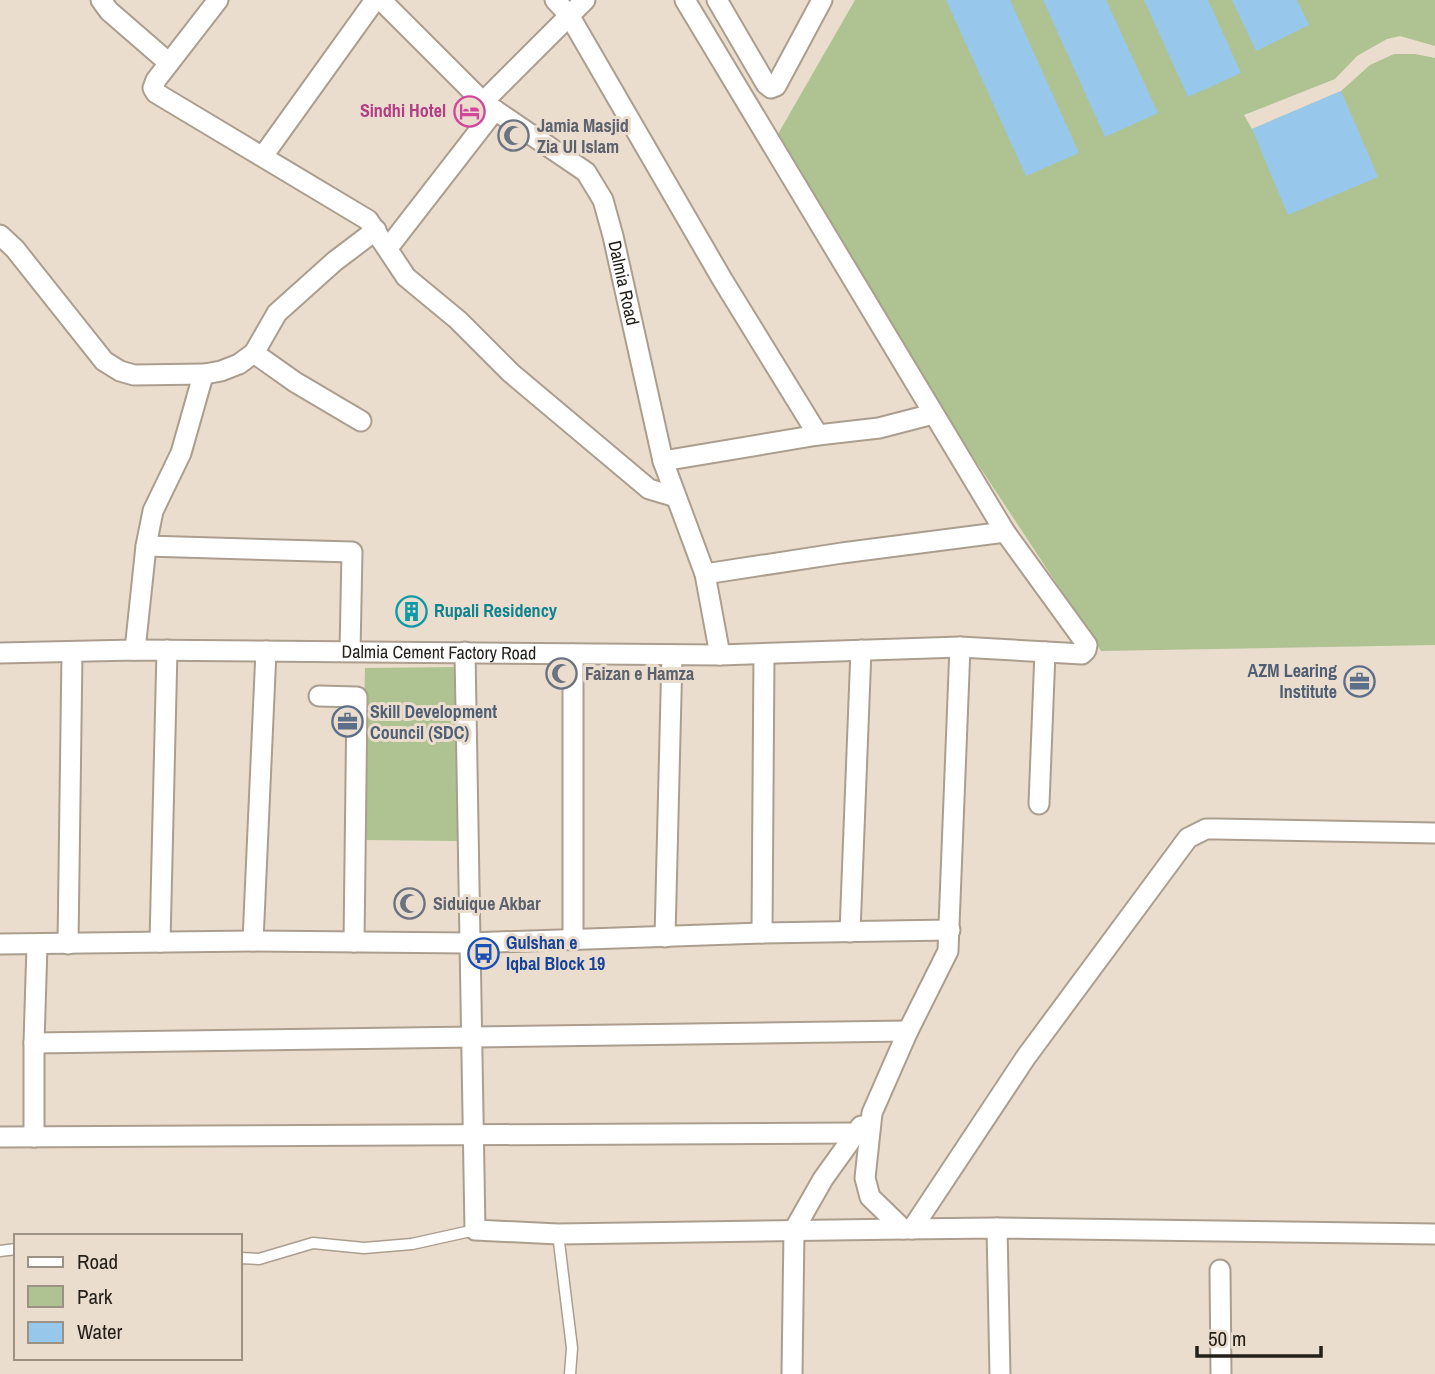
<svg xmlns="http://www.w3.org/2000/svg" width="1435" height="1374" viewBox="0 0 1435 1374" font-family="'Archivo Narrow',sans-serif">
  <style>
    .green { fill: #aec292 }
    .water { fill: #97c8eb }
    .lines { fill: none; stroke-linecap: round; stroke-linejoin: round }
    .service-casing { stroke: #ab9e8f; stroke-width: 13 }
    .minor-casing { stroke: #ab9e8f; stroke-width: 23 }
    .service { stroke: #fff; stroke-width: 10 }
    .minor { stroke: #fff; stroke-width: 19 }
    .labels { text-anchor: middle; stroke-width: 6; stroke-linejoin: round; paint-order: stroke }
    .hotel-label { font-size: 18px; font-weight: bold; fill: #b23c85; stroke: #ebddcd; text-anchor: end }
    .worship-label { font-size: 18px; font-weight: bold; fill: #5b616d; stroke: #ebddcd; text-anchor: start }
    .street-label { font-size: 18px; fill: #231f19; stroke: #ebddcd }
    .culture-label { font-size: 18px; font-weight: bold; fill: #0d838f; stroke: #ebddcd; text-anchor: start }
    .service-label { font-size: 18px; font-weight: bold; fill: #4e5e75; stroke: #ebddcd; text-anchor: end }
    .transit-label { font-size: 18px; font-weight: bold; fill: #164399; stroke: #ebddcd; text-anchor: start }
  </style>
  <rect width="100%" height="100%" fill="#ebddcd"/>
  <path class="green" d="M 855,0 L 1435,0 L 1435,46 L 1400,36 L 1387,39 L 1357,56 L 1335,79 L 1244,115 L 1252,129 L 1341,91 L 1370,65 L 1394,54 L 1415,54 L 1435,58 L 1435,645 L 1101,651 L 931,393 L 778,134 Z
    M 458,667 L 460,841 L 361,840 L 365,668 Z"/>
  <path class="water" d="M 946,0 L 1010,0 L 1079,153 L 1026,176 Z
    M 1043,0 L 1106,0 L 1158,113 L 1105,137 Z
    M 1144,0 L 1208,0 L 1241,73 L 1188,97 Z
    M 1232,0 L 1297,0 L 1309,25 L 1256,51 Z
    M 1341,91 L 1378,177 L 1288,215 L 1252,129 Z"/>
  <g class="lines">
    <defs>
      <path id="service" d="M 558,1234 L 572,1348 L 570,1374
        M 0,1251 L 16,1249
        M 240,1258 L 259,1259 L 313,1243 L 364,1248 L 412,1244 L 475,1230"/>
      <g id="minor">
        <path d="M 101,0 L 109,11 L 169,63"/>
        <path d="M 218,0 L 156,80 L 153,88 L 156,93 L 368,220 L 406,277 L 458,320 L 511,373 L 649,489 L 676,497"/>
        <path id="s1" d="M 381,0 L 483,102 L 586,172 L 603,200 L 613,236 L 663,461 L 705,574 L 720,655"/>
        <path d="M 555,0 L 569,15 L 722,279 L 818,435"/>
        <path d="M 717,0 L 766,84 L 771,88 L 776,86 L 822,0"/>
        <path d="M 483,102 L 585,0"/>
        <path d="M 263,156 L 375,0"/>
        <path d="M 0,235 L 15,249 L 104,361 L 120,371 L 134,375 L 205,374"/>
        <path d="M 388,248 L 495,110"/>
        <path d="M 254,353 L 295,382 L 361,421"/>
        <path d="M 663,461 L 818,435 L 879,428 L 933,414"/>
        <path d="M 146,546 L 352,552 L 350,651"/>
        <path d="M 705,574 L 842,553 L 1005,532"/>
        <path d="M 960,647 L 948,951 L 908,1031 L 872,1113 L 865,1178 L 870,1197 L 903,1229 L 997,1228 L 1435,1234"/>
        <path d="M 135,650 L 146,546 L 153,511 L 181,453 L 202,379 L 205,374 L 221,371 L 239,364 L 254,353 L 277,313 L 335,261 L 376,230"/>
        <path d="M 465,652 L 475,1230 L 558,1234 L 903,1229"/>
        <path id="s2" d="M 0,653 L 135,650 L 720,655 L 960,647 L 1082,654 L 1086,650 L 1087,645 L 1005,532 L 685,0"/>
        <path d="M 319,696 L 357,697 L 354,942"/>
        <path d="M 1039,804 L 1045,652"/>
        <path d="M 850,932 L 861,650"/>
        <path d="M 762,933 L 764,654"/>
        <path d="M 665,937 L 672,655"/>
        <path d="M 573,940 L 573,654"/>
        <path d="M 253,941 L 266,651"/>
        <path d="M 160,942 L 167,650"/>
        <path d="M 0,944 L 253,941 L 469,943 L 762,933 L 950,930"/>
        <path d="M 68,944 L 72,653"/>
        <path d="M 34,1043 L 908,1031"/>
        <path d="M 0,1137 L 856,1133"/>
        <path d="M 34,1137 L 34,1043 L 37,945"/>
        <path d="M 997,1228 L 1000,1374"/>
        <path d="M 912,1229 L 1026,1057 L 1188,838 L 1206,829 L 1216,829 L 1435,833"/>
        <path d="M 1220,1270 L 1221,1374"/>
        <path d="M 792,1374 L 794,1230 L 823,1179 L 861,1126"/>
      </g>
    </defs>
    <use href="#service" class="service-casing"/>
    <use href="#minor" class="minor-casing"/>
    <use href="#service" class="service"/>
    <use href="#minor" class="minor"/>
  </g>
  <defs>
    <symbol id="hotel-ring" viewBox="-11 -11 22 22"><circle r="9.5" fill="#ebddcd" stroke="#d1479c" stroke-width="1.5"/><path d="M-6-4.5h1.5V1H6V5H4.5V3h-9V5H-6ZM-4 0a1.8 1.8 0 1 1 3.6 0ZM.5 0V-2.5h3Q6-2.5 6 0Z" fill="#d1479c"/></symbol>
    <symbol id="mosque-ring" viewBox="-11 -11 22 22"><circle r="9.5" fill="#ebddcd" stroke="#6b7280" stroke-width="1.5"/><path d="M3.5-4.9A6 6 0 1 0 3.5 4.9A5 5 0 1 1 3.5-4.9Z" fill="#6b7280"/></symbol>
    <symbol id="building-ring" viewBox="-11 -11 22 22"><circle r="9.5" fill="#ebddcd" stroke="#0f9aa8" stroke-width="1.5"/><path d="M-4-6H4V6H1V3H-1V6H-4ZM-2.5-4.3h1.7v1.8h-1.7ZM.8-4.3h1.7v1.8H.8ZM-2.5-1h1.7V.8h-1.7ZM.8-1h1.7V.8H.8Z" fill="#0f9aa8"/></symbol>
    <symbol id="office-ring" viewBox="-11 -11 22 22"><circle r="9.5" fill="#ebddcd" stroke="#5c6f8a" stroke-width="1.5"/><path d="M-6-3h4V-5.5h4V-3h4V5H-6ZM-1-4.5V-3h2v-1.5ZM-6 0V1H6V0Z" fill="#5c6f8a"/></symbol>
    <symbol id="bus-ring" viewBox="-11 -11 22 22"><circle r="9.5" fill="#ebddcd" stroke="#1a4fb4" stroke-width="1.5"/><path d="M-5-6H5V4H4V6H2V4H-2V6H-4V4H-5ZM-3.5-4V0h7V-4ZM-3.5 1.2v1.5H-2V1.2ZM2 1.2v1.5H3.5V1.2Z" fill="#1a4fb4"/></symbol>
  </defs>
  <g fill-rule="evenodd">
    <use href="#hotel-ring" x="452" y="94" width="35" height="35"/>
    <use href="#mosque-ring" x="496" y="118" width="35" height="35"/>
    <use href="#building-ring" x="394" y="594" width="35" height="35"/>
    <use href="#mosque-ring" x="544" y="656" width="35" height="35"/>
    <use href="#office-ring" x="1342" y="664" width="35" height="35"/>
    <use href="#office-ring" x="330" y="704" width="35" height="35"/>
    <use href="#mosque-ring" x="392" y="886" width="35" height="35"/>
    <use href="#bus-ring" x="466" y="936" width="35" height="35"/>
  </g>
  <g class="labels">
    <g class="hotel-label">
      <text x="446" y="117">Sindhi Hotel</text>
    </g>
    <g class="worship-label">
      <text x="537" y="132">Jamia Masjid<tspan x="537" dy="21">Zia Ul Islam</tspan></text>
      <text x="585" y="680">Faizan e Hamza</text>
      <text x="433" y="910">Siduique Akbar</text>
    </g>
    <g class="street-label">
      <text dy="6" stroke="none"><textPath href="#s1" startOffset="387">Dalmia Road</textPath></text>
      <text dy="6" stroke="none"><textPath href="#s2" startOffset="439">Dalmia Cement Factory Road</textPath></text>
    </g>
    <g class="culture-label">
      <text x="434" y="617">Rupali Residency</text>
    </g>
    <g class="service-label">
      <text x="1337" y="677">AZM Learing<tspan x="1337" dy="21">Institute</tspan></text>
      <text x="370" y="718" text-anchor="start">Skill Development<tspan x="370" dy="21">Council (SDC)</tspan></text>
    </g>
    <g class="transit-label">
      <text x="506" y="949">Gulshan e<tspan x="506" dy="21">Iqbal Block 19</tspan></text>
    </g>
  </g>
  <rect x="14" y="1234" width="228" height="126" fill="#ebddcd" stroke="#9b9185" stroke-width="2"/>
  <rect x="28" y="1257" width="35" height="10" fill="#ffffff" stroke="#9b9185" stroke-width="2"/>
  <text x="77" y="1269" font-size="21" fill="#231f19">Road</text>
  <rect x="28" y="1286" width="35" height="21" fill="#aec292" stroke="#9b9185" stroke-width="2"/>
  <text x="77" y="1304" font-size="21" fill="#231f19">Park</text>
  <rect x="28" y="1322" width="35" height="21" fill="#97c8eb" stroke="#9b9185" stroke-width="2"/>
  <text x="77" y="1339" font-size="21" fill="#231f19">Water</text>
  <path d="M1197 1346v10h124v-10" fill="none" stroke="#231f19" stroke-width="3.5"/>
  <text x="1208" y="1346" font-size="21" fill="#231f19" stroke="#ebddcd" stroke-width="5" paint-order="stroke">50 m</text>
</svg>
